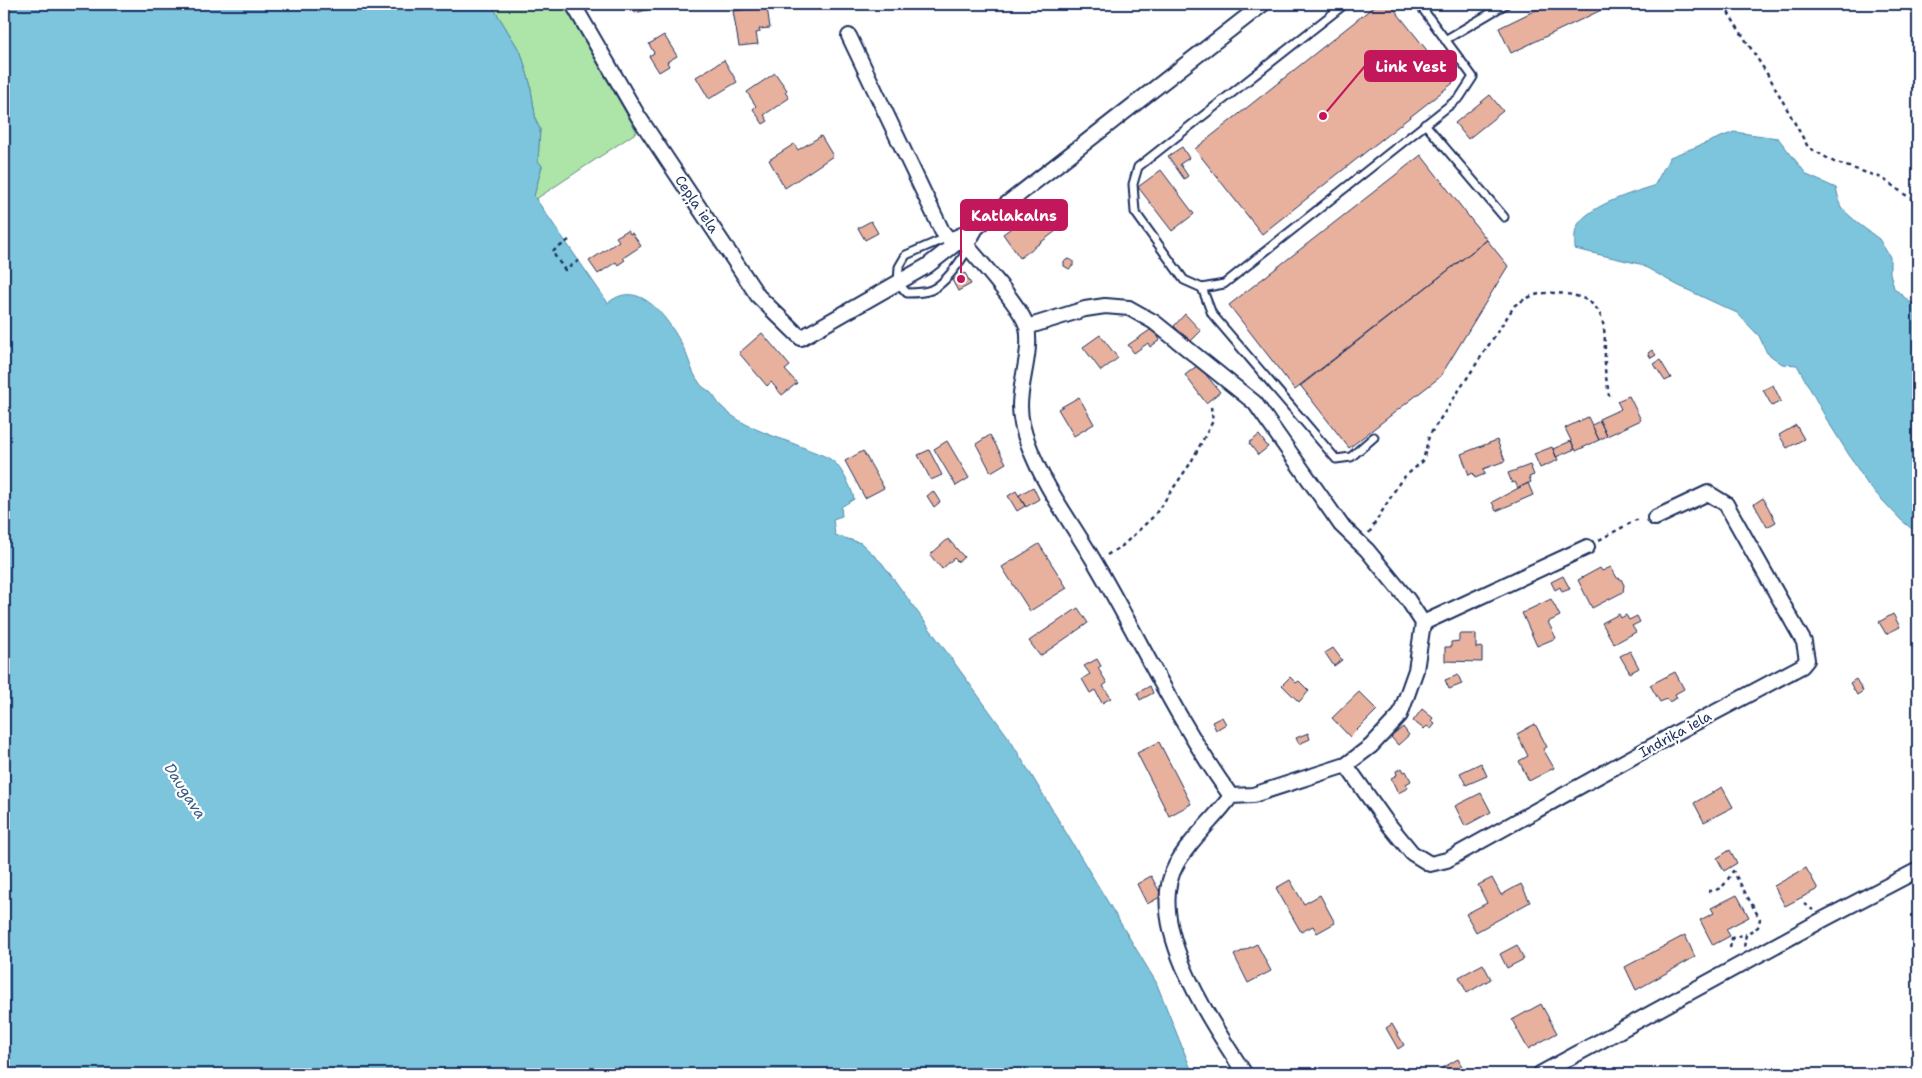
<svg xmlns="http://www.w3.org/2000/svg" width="1922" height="1078" viewBox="0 0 1922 1078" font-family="'Shantell Sans',sans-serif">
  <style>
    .green { fill: #ade4a7; stroke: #648a82 }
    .water { fill: #7cc5dd; stroke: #5589aa }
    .building { fill: #e8b19e; stroke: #1b2f5e }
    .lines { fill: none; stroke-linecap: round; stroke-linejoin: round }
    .lane-casing { stroke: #1b2f5e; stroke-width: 11 }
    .street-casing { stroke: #1b2f5e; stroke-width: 18 }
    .path { stroke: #1b2f5e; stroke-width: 2.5; stroke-dasharray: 4 4; stroke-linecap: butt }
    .lane { stroke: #fff; stroke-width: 7 }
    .street { stroke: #fff; stroke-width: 14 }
    .labels { text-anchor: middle; stroke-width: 4.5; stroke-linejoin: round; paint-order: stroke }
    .street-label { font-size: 14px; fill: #1b2f5e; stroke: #fff }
    .water-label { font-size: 15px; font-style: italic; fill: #385c84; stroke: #fff }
    .leader { fill: none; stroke: #c2185b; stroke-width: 2 }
    .callout-dot { fill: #c2185b; stroke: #fff; stroke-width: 2 }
    .callout { fill: #c2185b; stroke: #c2185b; stroke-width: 2 }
    .callout-label { font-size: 15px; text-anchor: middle; font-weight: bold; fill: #fff }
  </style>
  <rect width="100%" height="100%" fill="#fff"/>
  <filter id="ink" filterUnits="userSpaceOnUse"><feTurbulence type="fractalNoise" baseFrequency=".02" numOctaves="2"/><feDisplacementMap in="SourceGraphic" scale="10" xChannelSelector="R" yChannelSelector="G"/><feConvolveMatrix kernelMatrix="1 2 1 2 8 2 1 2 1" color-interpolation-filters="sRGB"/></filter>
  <g filter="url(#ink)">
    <path class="green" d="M 491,4 L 563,4 L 637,132 L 536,199 L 534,196 L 542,166 L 538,161 L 540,129 L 536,121 L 530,83 L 521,53 Z"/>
    <path class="water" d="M 4,4 L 491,4 L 521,53 L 530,83 L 536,121 L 540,129 L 538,161 L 542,166 L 534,196 L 536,199 L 608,303 C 641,275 672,324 685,351 C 690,362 692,373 699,382 C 701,387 707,389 710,392 C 715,396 717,403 722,407 C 744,429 779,437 807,449 C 816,453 831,457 837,465 C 844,474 852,488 854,499 L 841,507 L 842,516 L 833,519 L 835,535 L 861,543 L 882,563 L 1009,738 L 1156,982 L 1193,1074 L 4,1074 Z
      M 1734,132 L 1778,138 L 1807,175 L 1836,188 L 1841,208 L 1860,225 L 1879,239 L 1890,257 L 1890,273 L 1894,288 L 1911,303 L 1918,301 L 1918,534 L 1901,520 L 1868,485 L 1827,420 L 1797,365 L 1782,364 L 1767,353 L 1759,336 L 1737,313 L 1677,285 L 1640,264 L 1575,249 C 1575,243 1574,235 1576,229 C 1583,207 1634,192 1654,186 L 1670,157 Z"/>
    <path class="building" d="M 633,4 L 657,4 L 658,7 L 635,13 Z
      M 1377,4 L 1390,4 L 1453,83 L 1262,234 L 1195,149 Z
      M 1548,4 L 1614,4 L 1511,53 L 1499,28 Z
      M 767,7 L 770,28 L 759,29 L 760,32 L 756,33 L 758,44 L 739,46 L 733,11 Z
      M 664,35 L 677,56 L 667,62 L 669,66 L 659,72 L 649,56 L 654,53 L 649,44 Z
      M 724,60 L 737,82 L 709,99 L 696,77 Z
      M 775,73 L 787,90 L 785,92 L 789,98 L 764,115 L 768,121 L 763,124 L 753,109 L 756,106 L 747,92 Z
      M 1490,95 L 1503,111 L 1468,139 L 1455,123 Z
      M 821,136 L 833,156 L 785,188 L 769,160 L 794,144 L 798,150 Z
      M 1182,147 L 1189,158 L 1180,164 L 1188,176 L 1184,179 L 1168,156 Z
      M 1421,155 L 1487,240 L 1295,390 L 1229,305 Z
      M 1161,170 L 1194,214 L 1172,231 L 1138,187 Z
      M 1039,208 L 1056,231 L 1020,258 L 1003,234 Z
      M 871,221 L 878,233 L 865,240 L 858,228 Z
      M 628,230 L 630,234 L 632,233 L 641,246 L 623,258 L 625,260 L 618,265 L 616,262 L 598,274 L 589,261 L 619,241 L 616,237 Z
      M 1487,240 L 1508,266 L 1440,377 L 1349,448 L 1300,385 Z
      M 1069,259 L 1073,261 L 1073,266 L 1069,269 L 1064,266 L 1064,261 Z
      M 965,273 L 971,284 L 958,291 L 952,280 Z
      M 1185,314 L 1201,331 L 1190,342 L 1174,326 Z
      M 1153,328 L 1160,340 L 1150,347 L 1148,343 L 1134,353 L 1128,345 Z
      M 762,333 L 790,366 L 785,370 L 797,383 L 782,395 L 771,382 L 767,386 L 739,353 Z
      M 1100,335 L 1118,358 L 1101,371 L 1083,347 Z
      M 1652,350 L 1656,355 L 1651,358 L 1648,353 Z
      M 1660,360 L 1671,378 L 1665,381 L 1654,364 Z
      M 1198,365 L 1220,392 L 1206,403 L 1185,375 Z
      M 1773,385 L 1781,401 L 1772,406 L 1763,390 Z
      M 1629,396 L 1641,420 L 1607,436 L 1599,419 L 1621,409 L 1617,401 Z
      M 1079,397 L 1094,424 L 1074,436 L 1058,409 Z
      M 1588,417 L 1599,440 L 1576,451 L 1565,428 Z
      M 1600,421 L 1607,436 L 1599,440 L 1592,425 Z
      M 1796,425 L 1804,439 L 1787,448 L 1779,435 Z
      M 990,435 L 1006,463 L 991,472 L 976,444 Z
      M 1259,435 L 1268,447 L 1258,455 L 1249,443 Z
      M 1497,440 L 1505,461 L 1483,469 L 1485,474 L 1475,478 L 1473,473 L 1469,475 L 1461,454 Z
      M 947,441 L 969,478 L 956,486 L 934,449 Z
      M 1571,441 L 1575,449 L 1556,457 L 1553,449 Z
      M 1552,447 L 1558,460 L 1540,468 L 1534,454 Z
      M 929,450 L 942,475 L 931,480 L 918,455 Z
      M 863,451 L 884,488 L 865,498 L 845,461 Z
      M 1530,465 L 1534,475 L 1529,477 L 1531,482 L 1518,488 L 1515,482 L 1512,483 L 1508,473 Z
      M 1528,483 L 1533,495 L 1496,511 L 1492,502 Z
      M 1033,487 L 1039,499 L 1026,507 L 1019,495 Z
      M 933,491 L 940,502 L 934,507 L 927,496 Z
      M 1016,491 L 1025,506 L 1017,511 L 1008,496 Z
      M 1763,498 L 1776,522 L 1767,527 L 1754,504 Z
      M 948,539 L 964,557 L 958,562 L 954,558 L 942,569 L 930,555 Z
      M 1039,544 L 1067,588 L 1030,611 L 1002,567 Z
      M 1611,567 L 1617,578 L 1621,579 L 1624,585 L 1623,592 L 1592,608 L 1578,580 L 1600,568 L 1602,571 Z
      M 1563,576 L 1570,589 L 1562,592 L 1560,587 L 1555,590 L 1551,582 Z
      M 1551,599 L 1560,616 L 1548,622 L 1556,638 L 1537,646 L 1522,613 Z
      M 1078,608 L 1088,623 L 1040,656 L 1029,641 Z
      M 1619,614 L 1621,618 L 1626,615 L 1629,620 L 1637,616 L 1640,622 L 1632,626 L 1636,632 L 1614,644 L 1602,623 Z
      M 1893,614 L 1900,627 L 1886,634 L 1879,622 Z
      M 1459,634 L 1476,634 L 1476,648 L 1482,647 L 1482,662 L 1445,661 L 1445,647 L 1451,647 L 1451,642 L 1459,641 Z
      M 1333,648 L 1342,660 L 1334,666 L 1325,653 Z
      M 1630,651 L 1639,668 L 1630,673 L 1620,656 Z
      M 1097,659 L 1101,666 L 1098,668 L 1107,683 L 1103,686 L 1111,698 L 1102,703 L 1095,690 L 1090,693 L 1082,679 L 1090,674 L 1084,666 Z
      M 1675,672 L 1684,689 L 1675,694 L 1677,698 L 1669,702 L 1667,699 L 1660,702 L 1650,685 Z
      M 1458,675 L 1462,684 L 1449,689 L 1445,680 Z
      M 1290,677 L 1296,683 L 1299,681 L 1309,691 L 1299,702 L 1282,685 Z
      M 1856,679 L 1863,691 L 1857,695 L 1850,683 Z
      M 1150,686 L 1153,693 L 1140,700 L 1137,693 Z
      M 1359,692 L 1377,710 L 1350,737 L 1332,718 Z
      M 1422,709 L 1433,718 L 1431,721 L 1435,724 L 1431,729 L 1427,726 L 1424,729 L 1413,721 Z
      M 1222,717 L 1226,724 L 1216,730 L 1212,722 Z
      M 1535,724 L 1547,747 L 1543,749 L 1554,768 L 1529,781 L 1519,761 L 1528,756 L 1517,734 Z
      M 1403,727 L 1409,735 L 1398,745 L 1391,737 Z
      M 1308,733 L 1310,739 L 1299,744 L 1296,738 Z
      M 1159,742 L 1191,804 L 1169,816 L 1137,753 Z
      M 1481,763 L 1487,776 L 1466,785 L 1460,773 Z
      M 1402,768 L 1404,772 L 1406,771 L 1411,781 L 1406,784 L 1408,788 L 1398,793 L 1391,778 L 1397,775 L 1396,771 Z
      M 1722,787 L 1733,807 L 1704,822 L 1694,803 Z
      M 1481,793 L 1491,812 L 1465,826 L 1455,806 Z
      M 1730,850 L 1737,863 L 1724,871 L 1717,858 Z
      M 1806,868 L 1818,889 L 1785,906 L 1774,886 Z
      M 1151,876 L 1162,896 L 1147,904 L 1137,884 Z
      M 1492,878 L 1501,895 L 1521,884 L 1530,902 L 1476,932 L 1466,914 L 1487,903 L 1478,885 Z
      M 1290,880 L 1304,904 L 1320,895 L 1335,923 L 1317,933 L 1313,926 L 1301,932 L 1276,888 Z
      M 1737,895 L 1749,917 L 1726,929 L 1730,936 L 1713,945 L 1700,920 L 1714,913 L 1711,908 Z
      M 1685,935 L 1695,957 L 1636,990 L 1625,967 Z
      M 1257,944 L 1271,971 L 1248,983 L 1234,955 Z
      M 1517,945 L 1524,959 L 1507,968 L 1500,954 Z
      M 1483,964 L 1491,979 L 1467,993 L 1459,977 Z
      M 1541,1004 L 1557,1033 L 1528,1049 L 1512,1020 Z
      M 1392,1024 L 1404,1045 L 1398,1049 L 1386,1028 Z
      M 1458,1059 L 1466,1074 L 1432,1074 Z"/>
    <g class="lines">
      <defs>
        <path id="lane" d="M 1345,4 L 1138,167 L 1133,184 L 1135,212 L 1184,280 L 1202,288 L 1224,284 L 1460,97 L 1473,77 L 1419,4
          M 1445,40 L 1506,4
          M 1425,124 L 1504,217
          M 983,222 C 973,242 951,281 931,290 C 923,293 916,293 907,293 L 898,283 L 899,267 L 906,255 Z
          M 1202,288 L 1212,314 L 1336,459 L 1351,457 L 1374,437"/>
        <path id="street" d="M 573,4 L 638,116 L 758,296 L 801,338 L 927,266 L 1263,4
          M 849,36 L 942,231 L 954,245
          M 961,239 C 976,257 1022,307 1027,327 C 1032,352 1020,381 1020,406 C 1020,419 1024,434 1029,446 C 1043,485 1073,525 1094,561 C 1140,639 1178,723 1231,796
          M 1027,327 L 1085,309 L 1105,306 L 1129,308 L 1154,322 L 1255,403 L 1341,525 L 1367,550 L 1408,600 L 1423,623
          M 1423,623 L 1587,547
          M 1346,765 L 1385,820 L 1412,853 L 1430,864 L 1447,860 L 1674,734 L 1802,666 L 1807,660 L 1804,642 L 1726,504 L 1708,493 L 1655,518
          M 1231,796 C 1214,820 1190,839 1176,865 C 1143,924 1214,1026 1245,1074
          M 1231,796 L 1253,795 L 1346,765 L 1371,746 L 1400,715 L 1416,670 L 1423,623
          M 1540,1074 L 1824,919 L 1918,870"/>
      </defs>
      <use href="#lane" class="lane-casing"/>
      <use href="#street" class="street-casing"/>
      <path class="path" d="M 1727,4 L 1729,14 L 1771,80 L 1808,147 L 1834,162 L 1882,178 L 1918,204
        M 569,240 L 552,252 L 565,270 L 581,259
        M 1369,533 L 1401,480 L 1423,461 L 1429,436 L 1515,305 C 1534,293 1544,291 1566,294 C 1611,300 1604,332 1605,366 C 1605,376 1608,386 1609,396
        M 1599,540 L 1636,520 L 1641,520
        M 1107,555 L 1122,546 L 1154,516 L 1190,464 L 1213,421 L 1211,407
        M 1708,891 C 1723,891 1726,882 1733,871 L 1760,919 L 1758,927 L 1746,934 L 1744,948
        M 1804,904 L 1813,910
        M 1730,948 L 1732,938 L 1746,934"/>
      <use href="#lane" class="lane"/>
      <use href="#street" class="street"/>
    </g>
  </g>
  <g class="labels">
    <g class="street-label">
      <text transform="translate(697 204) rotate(56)" y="5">Cepļa iela</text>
      <text transform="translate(1675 734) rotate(-29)" y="5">Indriķa iela</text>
    </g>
    <g class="water-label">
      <text transform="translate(185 791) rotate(57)" y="5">Daugava</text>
    </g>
  </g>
  <path class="leader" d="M1323 116L1365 66M961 279L961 215"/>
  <g class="callout-dot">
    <circle cx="1323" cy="116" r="5"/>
    <circle cx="961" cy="279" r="5"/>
  </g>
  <g class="callout">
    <rect x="1365" y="51" width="91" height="30" rx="5"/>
    <rect x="961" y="200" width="106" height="30" rx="5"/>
  </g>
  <g class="callout-label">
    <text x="1411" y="72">Link Vest</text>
    <text x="1014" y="221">Katlakalns</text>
  </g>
  <rect width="1922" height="1078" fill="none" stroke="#fff" stroke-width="20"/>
  <rect x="10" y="10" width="1902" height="1058" fill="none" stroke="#1b2f5e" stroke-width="2" filter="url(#ink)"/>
</svg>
